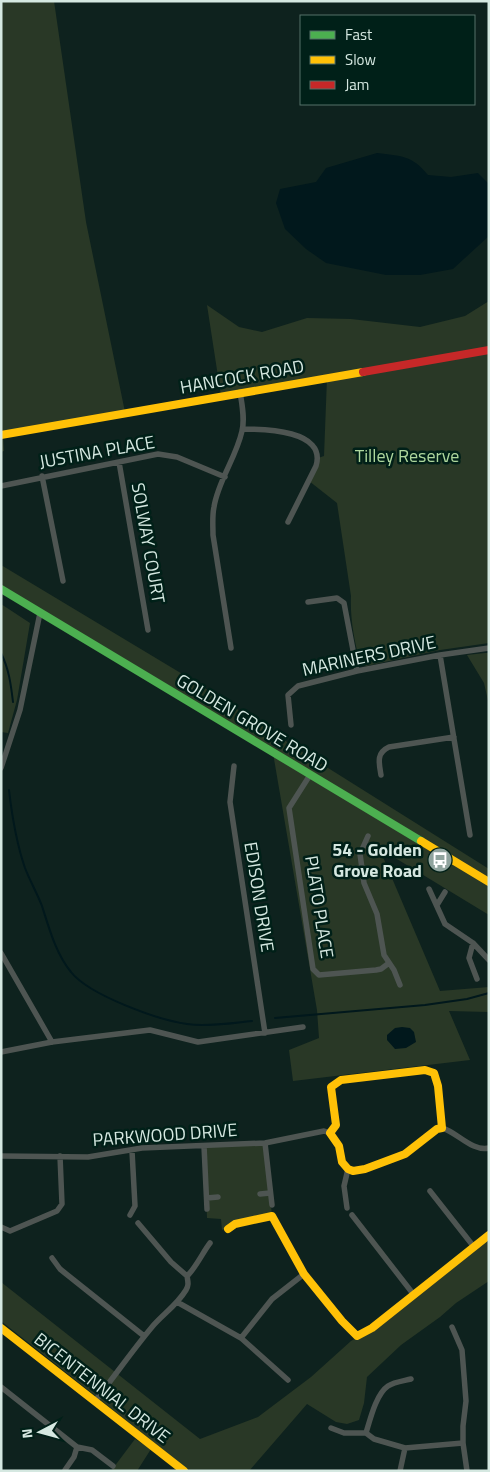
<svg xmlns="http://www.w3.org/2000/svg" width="490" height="1472" viewBox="0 0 490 1472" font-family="'Titillium Web',sans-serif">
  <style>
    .green { fill: #293826 }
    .water { fill: #01181c }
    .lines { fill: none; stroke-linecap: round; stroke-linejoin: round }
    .stream { stroke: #01181c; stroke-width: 2 }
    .street { stroke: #4e5552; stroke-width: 5.5 }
    .fast { stroke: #4caf50; stroke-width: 8 }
    .slow { stroke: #ffc107; stroke-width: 8 }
    .jam { stroke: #c62828; stroke-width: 8 }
    .labels { text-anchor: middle; stroke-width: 5; stroke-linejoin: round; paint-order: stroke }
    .street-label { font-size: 18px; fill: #d5e8e1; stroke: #002018 }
    .park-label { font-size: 18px; fill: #aed79d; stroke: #002018 }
    .poi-label { font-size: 18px; font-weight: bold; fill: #d5e8e1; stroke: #002018; text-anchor: end }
  </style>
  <rect width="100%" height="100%" fill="#0e221e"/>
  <path class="green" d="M 1,1 L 54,1 L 86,222 L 125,412 L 3,435 L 4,451 L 1,452 Z
    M 489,301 L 489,643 L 440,650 L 366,666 L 360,662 C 354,640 350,618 351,596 L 337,503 L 309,481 L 318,458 L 324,456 L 327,378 L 221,396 L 207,305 L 239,327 L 262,332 L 307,318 L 351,319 L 420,327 L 465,316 Z
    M 1,565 L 194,681 L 301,751 L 489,869 L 489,915 L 387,853 L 383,857 L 440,991 L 489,987 L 489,1012 L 449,1011 L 470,1060 L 293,1081 L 289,1050 L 319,1038 L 317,1010 L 273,753 L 1,588 Z
    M 1,604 L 30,623 L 17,700 L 8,733 L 1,732 Z
    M 485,653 L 489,653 L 489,705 L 484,683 L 467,655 Z
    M 265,1143 L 272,1216 L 235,1224 L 222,1230 L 221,1219 L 207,1218 L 204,1146 Z
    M 489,1235 L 489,1281 L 456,1303 L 440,1317 L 401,1345 L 367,1377 L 364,1403 L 359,1420 L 347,1424 L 336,1422 L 307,1404 L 249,1471 L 184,1471 L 181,1464 L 1,1321 L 1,1282 L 200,1439 L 258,1417 L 311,1377 L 351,1341 L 361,1335 Z
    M 135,1439 L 151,1449 L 137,1471 L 111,1471 Z"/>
  <path class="water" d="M 377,153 C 401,156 412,155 428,175 L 451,177 L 478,173 L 489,184 L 489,236 L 453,269 L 420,275 L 386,275 L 326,263 L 306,249 L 285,229 L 276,203 L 280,189 L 316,182 L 326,168 Z
    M 402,1027 L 410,1028 L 414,1032 L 416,1042 L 406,1048 L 395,1049 L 387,1040 L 387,1035 L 395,1028 Z"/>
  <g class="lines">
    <path class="stream" d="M 1,653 C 9,669 11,685 13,702
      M 9,790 C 12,816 16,842 25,868 C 30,881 37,893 42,906 C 49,928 56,954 71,972 C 89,995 158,1020 187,1024 C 208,1027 231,1023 252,1021
      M 275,1018 L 425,1005 L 467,999 L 489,993"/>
    <path class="street" d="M 243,429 C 264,429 327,430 316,466 L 288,522
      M 119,462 L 148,630
      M 42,476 L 63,581
      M 1,486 L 158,454 L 177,457 L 225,477
      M 308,602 L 337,598 L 344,603 L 357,671
      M 231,648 L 213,535 C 213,526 212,516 214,507 C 218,481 236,458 242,431 C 245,419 242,404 240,392
      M 440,655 L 470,835
      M 291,725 L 288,695 L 298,686 L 357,671 L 440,655 L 489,648
      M 234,766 L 230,802 L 265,1033
      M 1,768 L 20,710 L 40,613
      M 310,775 L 289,808 L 313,969 L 319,975 L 376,970 L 381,969 L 389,963
      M 381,775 C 379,763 376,753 389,747 L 454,737
      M 368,836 L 360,854 L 364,883 L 377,914 L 384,955 L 394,970 L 400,985
      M 429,889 L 445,924 L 473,943 L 489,960
      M 437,905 L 445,892
      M 473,943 L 469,958 L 477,979
      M 1,953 L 52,1042
      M 1,1052 L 52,1042 L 150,1030 L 198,1042 L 303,1027
      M 442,1128 C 457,1132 472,1152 489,1148
      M 265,1143 L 272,1205
      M 204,1146 L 207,1209
      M 1,1156 L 88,1157 L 142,1148 L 265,1143 L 324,1131 L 330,1133
      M 430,1191 L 474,1247
      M 260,1194 L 270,1193
      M 207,1198 L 218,1197
      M 347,1208 L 344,1186 L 348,1169
      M 130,1215 L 135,1206 L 132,1151
      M 352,1215 L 414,1295
      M 138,1223 L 171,1262 L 187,1276
      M 1,1227 L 10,1231 L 57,1211 L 62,1204 L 60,1156
      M 52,1258 L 60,1269 L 144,1336
      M 177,1302 L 241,1338 L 288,1380
      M 452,1327 L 462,1350 L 466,1401 L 463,1426 L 463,1443 L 467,1471
      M 241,1338 L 272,1299 L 304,1274
      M 1,1387 L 77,1447 L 74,1457 L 65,1470
      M 95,1401 C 114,1377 132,1351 152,1327 C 162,1315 177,1305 186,1290 C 189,1285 188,1282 187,1276 C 195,1269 203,1252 210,1243
      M 331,1428 L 344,1433 L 366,1433 L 374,1439 L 405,1448 L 463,1443
      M 366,1433 C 370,1420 376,1394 388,1386 C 394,1382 403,1381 411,1379
      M 77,1447 L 92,1450 L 113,1466
      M 400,1471 L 405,1448"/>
    <path class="fast" d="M 1,589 L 421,841"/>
    <path class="slow" d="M 1,435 L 363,372
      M 421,841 L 489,882
      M 425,1070 L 434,1073 L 438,1086 L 442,1128 L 437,1129 L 405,1154 L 365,1169 L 353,1171 L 348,1169 L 342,1162 L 339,1146 L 330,1133 L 336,1125 L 331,1087 L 341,1080 Z
      M 228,1229 L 235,1224 L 272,1216 L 304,1274 L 342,1321 L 357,1336 L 372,1328 L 489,1235
      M 1,1328 L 184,1471"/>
    <path class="jam" d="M 363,372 L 489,350"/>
  </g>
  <defs>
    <symbol id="bus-disc" viewBox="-11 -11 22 22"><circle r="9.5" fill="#8fa39d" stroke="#002018"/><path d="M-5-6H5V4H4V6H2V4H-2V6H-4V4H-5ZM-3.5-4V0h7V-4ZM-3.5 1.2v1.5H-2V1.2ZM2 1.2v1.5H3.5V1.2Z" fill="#fff"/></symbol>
  </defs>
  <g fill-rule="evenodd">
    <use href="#bus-disc" x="426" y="846" width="28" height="28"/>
  </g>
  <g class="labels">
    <g class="street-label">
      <text transform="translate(242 377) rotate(-10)" y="6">HANCOCK ROAD</text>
      <text transform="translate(97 452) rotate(-10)" y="6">JUSTINA PLACE</text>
      <text transform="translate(148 543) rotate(80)" y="6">SOLWAY COURT</text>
      <text transform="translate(369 656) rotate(-12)" y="6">MARINERS DRIVE</text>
      <text transform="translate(252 723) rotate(31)" y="6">GOLDEN GROVE ROAD</text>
      <text transform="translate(259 897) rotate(81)" y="6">EDISON DRIVE</text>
      <text transform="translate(319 907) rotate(81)" y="6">PLATO PLACE</text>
      <text transform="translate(165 1135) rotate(-4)" y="6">PARKWOOD DRIVE</text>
      <text transform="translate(102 1388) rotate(38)" y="6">BICENTENNIAL DRIVE</text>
    </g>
    <g class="park-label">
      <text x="407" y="462">Tilley Reserve</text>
    </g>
    <g class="poi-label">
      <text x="422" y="856">54 - Golden<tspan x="422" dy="21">Grove Road</tspan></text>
    </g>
  </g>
  <rect width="490" height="1472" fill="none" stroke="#d5e8e1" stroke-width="5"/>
  <rect x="300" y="15" width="175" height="90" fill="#002018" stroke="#557068"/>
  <rect x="310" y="31" width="25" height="8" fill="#4caf50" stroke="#557068"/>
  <text x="345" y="40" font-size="15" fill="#d5e8e1">Fast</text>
  <rect x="310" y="56" width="25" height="8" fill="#ffc107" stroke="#557068"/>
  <text x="345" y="65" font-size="15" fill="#d5e8e1">Slow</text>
  <rect x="310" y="81" width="25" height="8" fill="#c62828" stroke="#557068"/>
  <text x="345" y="90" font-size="15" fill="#d5e8e1">Jam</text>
  <g transform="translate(40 1432) rotate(264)" stroke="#002018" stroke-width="4" paint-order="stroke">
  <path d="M0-4L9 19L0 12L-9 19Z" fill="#d5e8e1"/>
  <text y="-8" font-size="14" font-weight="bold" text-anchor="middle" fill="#d5e8e1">N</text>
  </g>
</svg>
